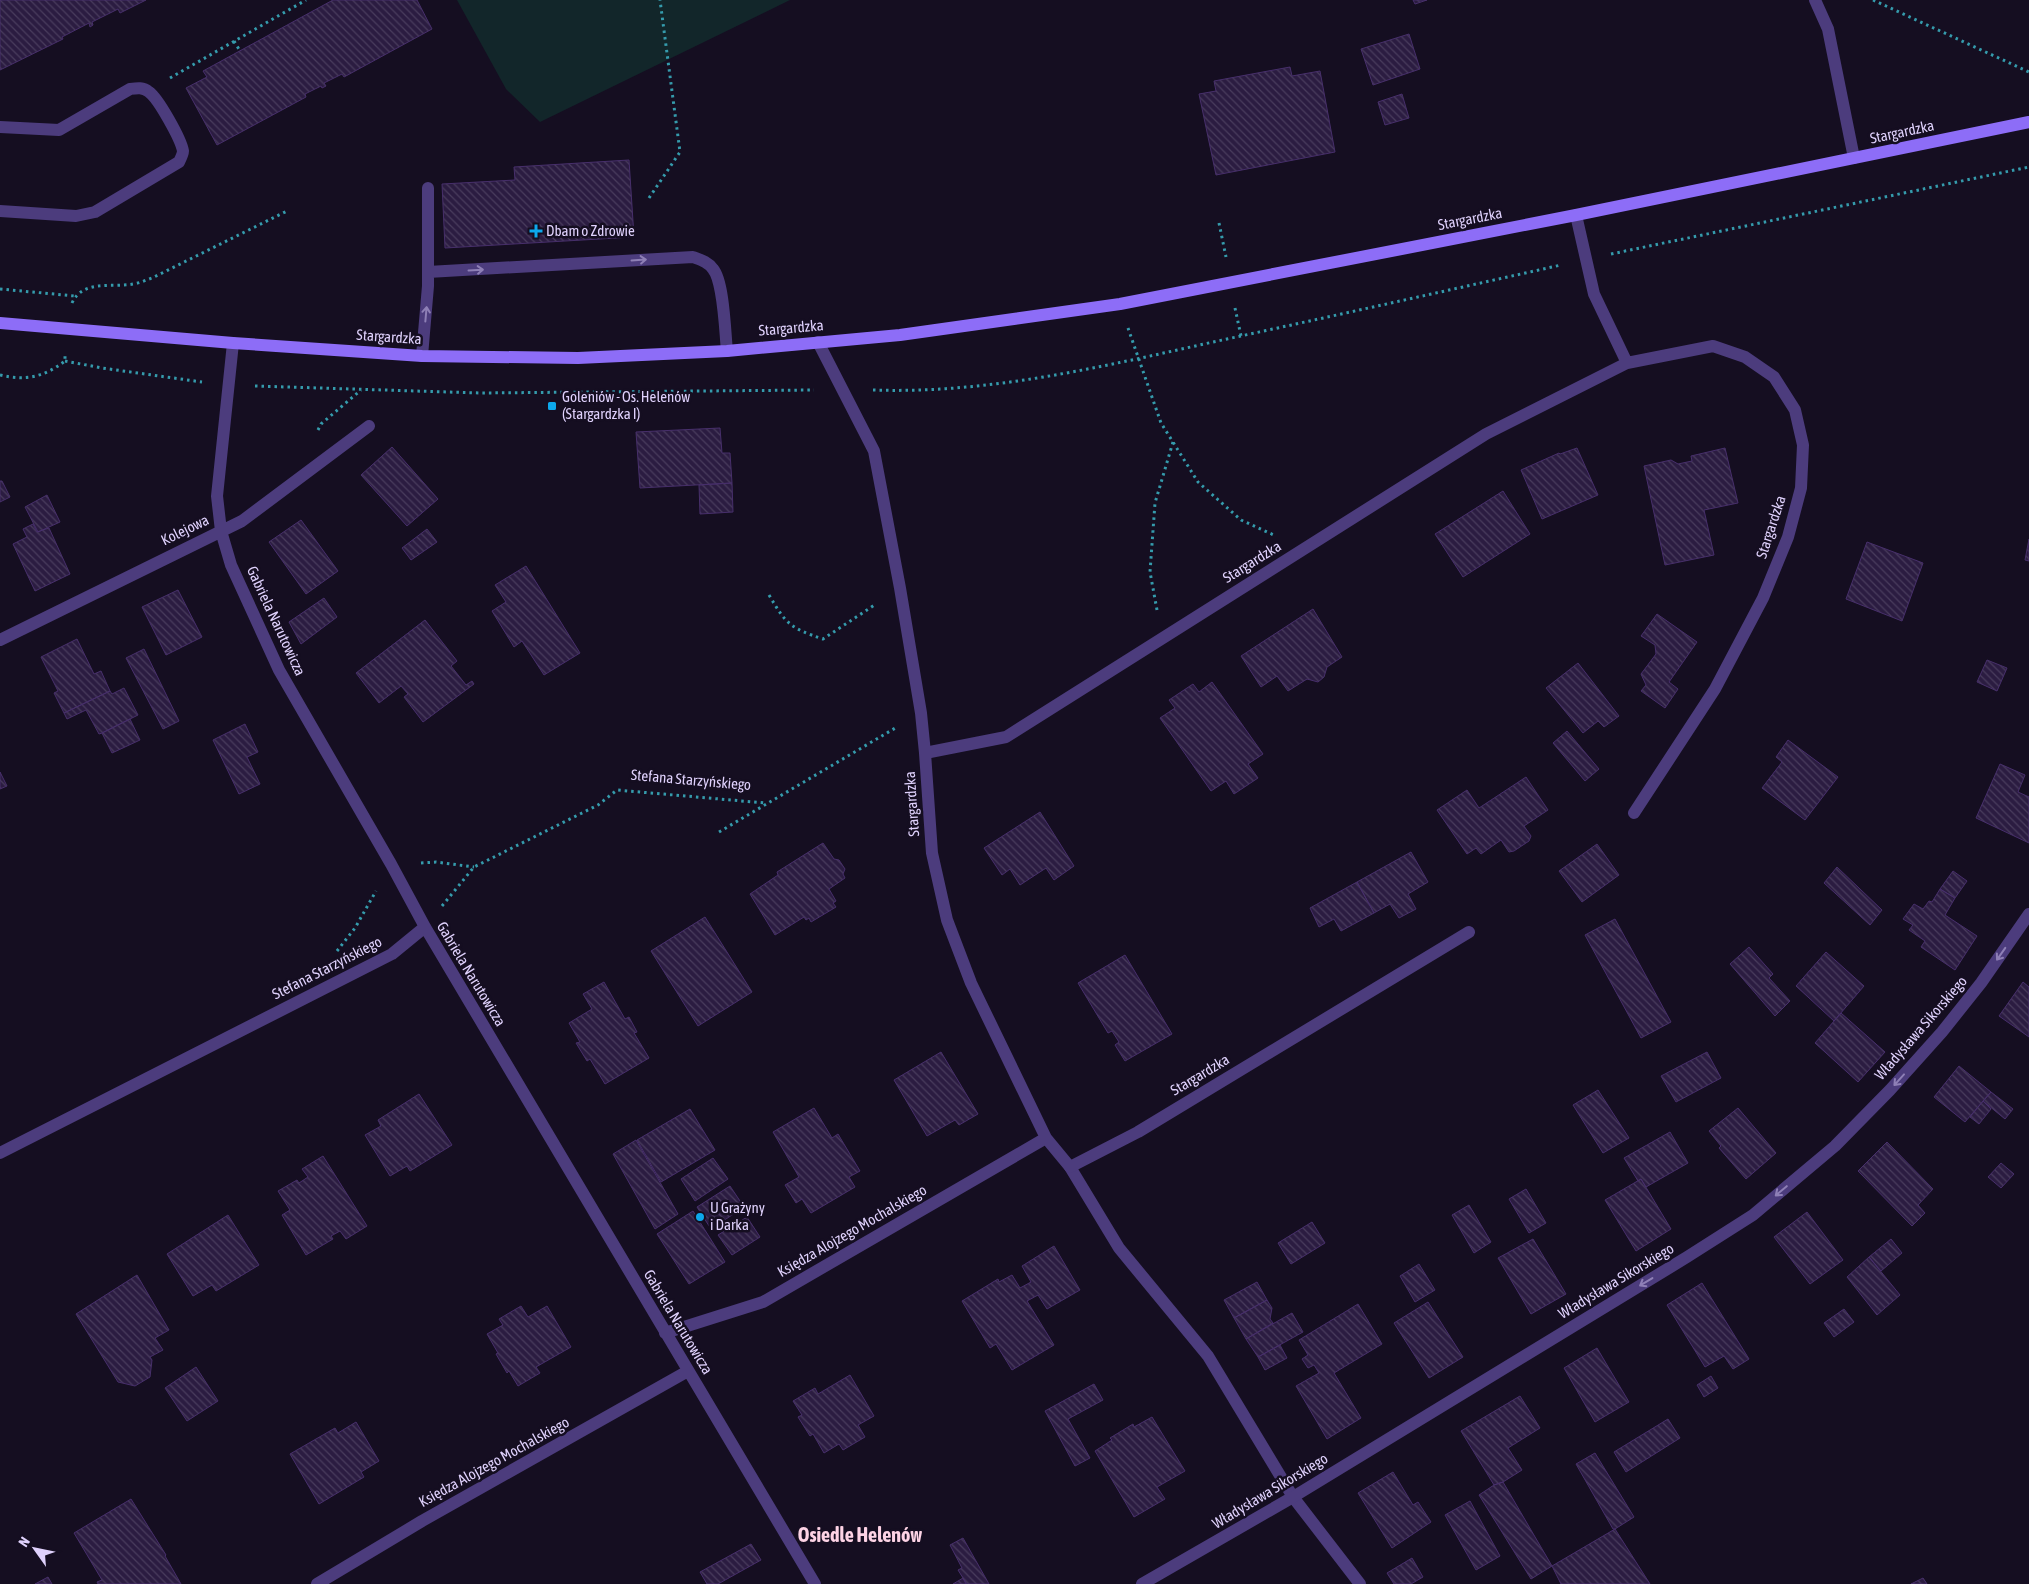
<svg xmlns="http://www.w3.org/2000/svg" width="2029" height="1584" viewBox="0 0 2029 1584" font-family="'Asap Condensed',sans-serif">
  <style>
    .green { fill: #12262a }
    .building { fill: url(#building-back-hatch); stroke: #472f6b }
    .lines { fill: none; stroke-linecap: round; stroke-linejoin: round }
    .path { stroke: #359bac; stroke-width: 3; stroke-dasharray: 2.5 4; stroke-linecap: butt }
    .lane { stroke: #4c3c7d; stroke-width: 12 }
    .street { stroke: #4c3c7d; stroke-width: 12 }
    .secondary { stroke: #8d6df7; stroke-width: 12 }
    .oneway { stroke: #8e7fb6 }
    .poi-dot { fill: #0da8ec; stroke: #150e21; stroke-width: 2 }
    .labels { text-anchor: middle; stroke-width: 5; stroke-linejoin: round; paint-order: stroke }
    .street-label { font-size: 15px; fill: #dfd1fc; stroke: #150e21 }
    .poi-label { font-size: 15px; fill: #dfd1fc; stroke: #150e21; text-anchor: start }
    .district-label { font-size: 20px; font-weight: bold; fill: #fdd3e5; stroke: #150e21 }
  </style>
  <defs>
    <pattern id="building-back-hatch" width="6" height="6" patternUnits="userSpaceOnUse" patternTransform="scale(1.25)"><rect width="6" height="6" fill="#2b1c41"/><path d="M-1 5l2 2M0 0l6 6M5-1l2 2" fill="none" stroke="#493c5d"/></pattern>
  </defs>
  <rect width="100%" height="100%" fill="#150e21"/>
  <path class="green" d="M 457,0 L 790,0 L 540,122 L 506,89 Z"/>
  <path class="building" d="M 0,0 L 146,0 L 120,13 L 118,9 L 92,22 L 93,25 L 90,27 L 89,23 L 62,37 L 63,39 L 0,70 Z
    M 333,0 L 417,0 L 432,29 L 344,77 L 342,74 L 324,83 L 326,86 L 322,88 L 321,86 L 305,94 L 306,97 L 217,145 L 186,88 L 207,77 L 203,71 Z
    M 1413,0 L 1427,0 L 1415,4 Z
    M 1409,34 L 1420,69 L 1373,85 L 1361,49 Z
    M 1290,67 L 1292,76 L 1320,71 L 1335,152 L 1216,175 L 1199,94 L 1216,91 L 1214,81 Z
    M 1402,94 L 1409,118 L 1385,125 L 1378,102 Z
    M 629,160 L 634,237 L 445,248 L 442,184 L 515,180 L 514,167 Z
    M 720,428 L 722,453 L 730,453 L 732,483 L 640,488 L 636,432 Z
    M 392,447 L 438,499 L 407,526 L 361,475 Z
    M 1577,448 L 1598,495 L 1542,519 L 1521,470 L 1559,453 L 1560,454 Z
    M 1725,448 L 1738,503 L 1704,510 L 1714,555 L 1665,565 L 1644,466 L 1671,460 L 1678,464 L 1692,461 L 1691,456 Z
    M 0,481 L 2,481 L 10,497 L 0,502 Z
    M 732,483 L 733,512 L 700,514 L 699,485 Z
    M 1503,491 L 1530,534 L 1463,577 L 1435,534 Z
    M 47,495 L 60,522 L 38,532 L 25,507 Z
    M 301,520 L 338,571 L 306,594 L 269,542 Z
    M 33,524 L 37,532 L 49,528 L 70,574 L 35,591 L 13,544 L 27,537 L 23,529 Z
    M 427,529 L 437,542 L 411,560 L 402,548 Z
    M 2029,539 L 2029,561 L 2025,560 Z
    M 1867,542 L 1923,563 L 1902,621 L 1846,599 Z
    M 526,566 L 580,653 L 544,675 L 522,641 L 514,647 L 492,611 L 506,602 L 495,585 Z
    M 178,590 L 202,637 L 166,655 L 142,607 Z
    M 324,598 L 337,617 L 301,644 L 289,622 Z
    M 1313,609 L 1342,657 L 1327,667 L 1324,677 L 1318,682 L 1307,679 L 1288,691 L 1277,676 L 1261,687 L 1241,656 Z
    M 1657,614 L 1697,642 L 1669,682 L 1678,689 L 1665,708 L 1641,691 L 1646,685 L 1641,674 L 1656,654 L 1655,645 L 1641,636 Z
    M 425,620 L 457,661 L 451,666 L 466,685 L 472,681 L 474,684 L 423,722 L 404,697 L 408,694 L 401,686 L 379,703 L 356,673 Z
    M 77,639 L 94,674 L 101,671 L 110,691 L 64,713 L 54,693 L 58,691 L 41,657 Z
    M 144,649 L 179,721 L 163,729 L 126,658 Z
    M 1987,660 L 2007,668 L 1997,691 L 1977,682 Z
    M 1578,663 L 1619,716 L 1604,727 L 1598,721 L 1583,733 L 1546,688 Z
    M 1212,682 L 1263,754 L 1248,764 L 1258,778 L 1234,794 L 1226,781 L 1211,791 L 1160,718 L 1175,708 L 1169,700 L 1193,684 L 1199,692 Z
    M 124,688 L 138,715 L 102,733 L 99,734 L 86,710 L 67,719 L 64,713 L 110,691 L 112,694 Z
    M 130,719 L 140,740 L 112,753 L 102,733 Z
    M 245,724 L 258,752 L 247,757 L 260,784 L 239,794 L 213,740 Z
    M 1567,731 L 1599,769 L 1585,781 L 1553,743 Z
    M 1788,740 L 1838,777 L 1805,820 L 1762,788 L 1782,762 L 1776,757 Z
    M 2000,764 L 2025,775 L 2018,792 L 2029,797 L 2029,843 L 1976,818 Z
    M 0,772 L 7,786 L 0,789 Z
    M 1526,777 L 1548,810 L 1524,826 L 1531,836 L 1529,841 L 1514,851 L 1509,852 L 1501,840 L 1481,854 L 1476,848 L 1467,854 L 1437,810 L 1467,790 L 1479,808 Z
    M 1040,812 L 1074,866 L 1054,880 L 1046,868 L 1020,885 L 1010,869 L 1002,875 L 984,848 Z
    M 823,843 L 834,859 L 839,860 L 845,869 L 843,874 L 845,878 L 829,889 L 836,901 L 833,903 L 836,907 L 811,922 L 809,918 L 806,920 L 804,917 L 775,935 L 750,894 L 778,875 L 777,872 Z
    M 1597,844 L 1619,875 L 1582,902 L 1559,871 Z
    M 1411,852 L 1428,882 L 1408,894 L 1416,909 L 1399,918 L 1390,904 L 1374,913 L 1357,882 Z
    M 1837,867 L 1882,910 L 1870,925 L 1824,883 Z
    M 1953,871 L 1967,881 L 1955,898 L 1940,889 Z
    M 1357,882 L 1374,913 L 1341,931 L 1334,919 L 1319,927 L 1310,908 Z
    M 1940,889 L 1955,898 L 1945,915 L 1977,936 L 1955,970 L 1921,947 L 1925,941 L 1909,930 L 1913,925 L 1903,919 L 1914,904 L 1923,909 L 1929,901 L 1932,902 Z
    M 705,917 L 752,992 L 698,1026 L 651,951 Z
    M 1615,919 L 1671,1022 L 1641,1038 L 1585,935 Z
    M 1749,947 L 1773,974 L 1769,978 L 1790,1001 L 1775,1016 L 1730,964 Z
    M 1826,952 L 1864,986 L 1834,1021 L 1796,986 Z
    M 1125,955 L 1172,1034 L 1125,1061 L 1115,1045 L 1119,1042 L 1112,1031 L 1108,1033 L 1078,983 Z
    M 604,982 L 625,1019 L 629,1017 L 637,1032 L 634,1033 L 649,1058 L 605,1084 L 590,1059 L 587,1061 L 576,1043 L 580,1042 L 569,1023 L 592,1009 L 583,994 Z
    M 2023,982 L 2029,987 L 2029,1037 L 1999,1016 Z
    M 1841,1013 L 1885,1052 L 1858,1082 L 1815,1043 Z
    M 941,1052 L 978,1114 L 959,1125 L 955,1120 L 927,1136 L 894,1080 Z
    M 1707,1052 L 1721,1078 L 1676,1102 L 1661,1076 Z
    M 1959,1066 L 1991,1092 L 1965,1122 L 1934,1097 Z
    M 1598,1090 L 1629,1138 L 1603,1153 L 1573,1105 Z
    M 1991,1092 L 2013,1109 L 2005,1119 L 1983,1101 Z
    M 419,1094 L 452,1145 L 410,1171 L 407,1166 L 390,1176 L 365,1135 L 381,1126 L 378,1120 Z
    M 1983,1101 L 1991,1109 L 1979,1124 L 1970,1117 Z
    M 814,1108 L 832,1138 L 838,1134 L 860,1171 L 849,1177 L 855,1187 L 811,1213 L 802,1199 L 796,1203 L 785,1185 L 799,1177 L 773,1132 Z
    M 1738,1108 L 1776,1153 L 1746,1179 L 1719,1148 L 1721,1146 L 1709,1131 Z
    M 690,1109 L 715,1150 L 661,1182 L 637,1140 Z
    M 1670,1132 L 1688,1163 L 1646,1187 L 1641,1179 L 1638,1181 L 1624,1158 Z
    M 636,1140 L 678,1214 L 655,1229 L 613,1154 Z
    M 1887,1142 L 1933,1189 L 1918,1205 L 1925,1213 L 1912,1226 L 1858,1171 Z
    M 323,1156 L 367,1226 L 346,1239 L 340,1231 L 331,1236 L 333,1239 L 306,1255 L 282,1215 L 290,1210 L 278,1191 L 297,1180 L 299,1183 L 308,1177 L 302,1169 Z
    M 713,1158 L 728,1179 L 695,1201 L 681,1179 Z
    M 2001,1163 L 2014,1174 L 2001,1188 L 1988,1177 Z
    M 1641,1179 L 1671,1229 L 1636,1251 L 1605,1200 Z
    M 730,1186 L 744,1207 L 711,1229 L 697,1207 Z
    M 1526,1189 L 1546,1223 L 1529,1233 L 1509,1199 Z
    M 1469,1205 L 1491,1242 L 1474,1253 L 1452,1215 Z
    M 693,1211 L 725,1262 L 689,1284 L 657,1234 Z
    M 1807,1212 L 1843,1260 L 1810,1284 L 1774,1237 Z
    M 228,1215 L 259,1265 L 216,1291 L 212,1285 L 193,1296 L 167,1254 Z
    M 747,1217 L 760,1237 L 732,1255 L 718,1235 Z
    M 1312,1222 L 1325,1243 L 1291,1264 L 1278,1243 Z
    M 1533,1239 L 1566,1294 L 1531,1314 L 1498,1258 Z
    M 1891,1239 L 1902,1253 L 1881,1271 L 1869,1257 Z
    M 1054,1246 L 1080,1290 L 1047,1309 L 1038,1295 L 1027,1301 L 1054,1345 L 1012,1370 L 996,1344 L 990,1348 L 962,1301 L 998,1279 L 999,1282 L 1012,1275 L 1020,1288 L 1031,1282 L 1022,1266 Z
    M 1869,1257 L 1900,1295 L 1877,1315 L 1847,1277 Z
    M 1419,1264 L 1435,1290 L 1415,1302 L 1400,1276 Z
    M 137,1275 L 169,1330 L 155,1338 L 163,1350 L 150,1357 L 152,1360 L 150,1377 L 135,1386 L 118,1382 L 76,1314 Z
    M 1257,1282 L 1267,1300 L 1234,1318 L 1224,1300 Z
    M 1702,1283 L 1749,1359 L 1733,1369 L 1724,1356 L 1705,1367 L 1667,1305 Z
    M 1267,1300 L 1272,1308 L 1270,1319 L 1273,1323 L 1246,1339 L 1234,1318 Z
    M 1428,1302 L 1463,1357 L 1429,1378 L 1394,1323 Z
    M 1358,1304 L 1382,1344 L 1334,1373 L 1361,1418 L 1327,1439 L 1296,1386 L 1319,1373 L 1314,1365 L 1308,1368 L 1302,1359 L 1308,1355 L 1299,1340 Z
    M 521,1306 L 528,1317 L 547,1306 L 571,1347 L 536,1367 L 540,1373 L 518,1386 L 509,1371 L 507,1373 L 496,1354 L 498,1353 L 487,1334 L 503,1325 L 499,1319 Z
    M 1844,1309 L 1854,1322 L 1834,1337 L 1824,1323 Z
    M 1292,1313 L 1303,1332 L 1258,1357 L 1246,1339 Z
    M 1280,1345 L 1287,1358 L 1265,1370 L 1258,1357 Z
    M 1597,1348 L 1629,1402 L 1595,1422 L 1564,1368 Z
    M 196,1367 L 218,1401 L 187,1421 L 165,1388 Z
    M 850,1375 L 874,1416 L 858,1425 L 865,1437 L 843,1450 L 839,1444 L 824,1453 L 813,1434 L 810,1436 L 798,1417 L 802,1415 L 793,1401 L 815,1388 L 818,1394 Z
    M 1711,1376 L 1718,1388 L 1704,1397 L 1697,1385 Z
    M 1094,1384 L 1103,1400 L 1068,1419 L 1090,1458 L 1075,1466 L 1045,1411 Z
    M 1520,1396 L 1540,1428 L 1508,1448 L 1522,1470 L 1503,1482 L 1494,1485 L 1461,1431 Z
    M 1152,1417 L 1185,1471 L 1157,1487 L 1165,1499 L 1134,1517 L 1095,1451 L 1112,1440 L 1110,1438 L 1133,1424 L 1134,1427 Z
    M 1668,1419 L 1680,1438 L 1626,1472 L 1614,1452 Z
    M 356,1422 L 379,1461 L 361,1472 L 364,1477 L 319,1504 L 290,1454 L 335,1428 L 338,1433 Z
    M 1595,1453 L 1634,1517 L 1615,1529 L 1613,1529 L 1576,1464 Z
    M 1393,1472 L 1413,1505 L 1418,1502 L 1431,1522 L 1392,1548 L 1358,1493 Z
    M 1503,1482 L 1552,1566 L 1531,1579 L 1479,1495 L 1494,1485 Z
    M 131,1499 L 166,1555 L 165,1556 L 181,1584 L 98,1584 L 97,1582 L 102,1580 L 74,1533 Z
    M 1470,1501 L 1500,1556 L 1476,1570 L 1445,1515 Z
    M 1615,1529 L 1650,1584 L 1561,1584 L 1552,1566 Z
    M 963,1538 L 989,1584 L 967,1584 L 963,1578 L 958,1570 L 962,1568 L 950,1545 Z
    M 751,1544 L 761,1560 L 718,1584 L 707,1584 L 700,1572 Z
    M 1412,1558 L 1423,1577 L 1411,1584 L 1394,1584 L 1387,1573 Z
    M 48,1577 L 52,1584 L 35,1584 Z
    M 963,1578 L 966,1584 L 953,1584 Z
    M 1923,1578 L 1927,1584 L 1911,1584 Z"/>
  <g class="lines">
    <path class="path" d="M 1873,0 L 2029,72
      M 234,41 L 240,51
      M 170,78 L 306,0
      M 649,198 L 680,152 L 660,0
      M 1219,223 L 1226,257
      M 1611,254 L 2029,167
      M 0,289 L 75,296
      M 72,303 C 83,279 112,288 133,284 C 140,283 146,280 152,278 L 289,210
      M 1235,308 L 1241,336
      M 1128,328 L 1161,423 L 1198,482 L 1241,520 L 1276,536
      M 65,361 L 102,368 L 202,382
      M 0,375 C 26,381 44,377 65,361 L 65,354
      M 255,386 L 480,393 L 814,390
      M 873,390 C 988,394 1101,367 1213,342 C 1329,317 1445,291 1561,265
      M 318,430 L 321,424 L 361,390
      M 769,595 C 786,624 790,628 823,639 L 876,604
      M 1157,610 L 1150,572 L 1155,503 L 1173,442
      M 719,832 L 897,727
      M 421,863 L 436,862 L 474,867
      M 442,906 L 474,867 L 598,805 L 617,790 L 765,803
      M 337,951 L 355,928 L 376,891"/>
    <path class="lane" d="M 1815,0 L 1828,29 L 1854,158
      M 0,127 L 59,130 L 130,89 C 137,88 143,87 149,92 C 158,98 181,139 183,151 C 183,154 181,158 179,162 L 95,212 L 76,216 L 0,211
      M 428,272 L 693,257 C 701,260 708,262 713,269 C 724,282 725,333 727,351
      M 422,356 L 428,286 L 428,188
      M 1070,1167 L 1119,1248 L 1208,1356 L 1293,1497 L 1360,1584"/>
    <path class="street" d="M 1576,215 L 1594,294 L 1627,363
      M 818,342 L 874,451 L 900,588 L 921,713 L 925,753
      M 233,343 L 217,496 L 221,531 L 231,565 L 279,670 L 391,864 L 425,927 L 815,1584
      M 0,640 L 242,521 L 369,426
      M 1469,932 L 1138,1132 L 1070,1167 L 1046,1138 L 971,983 L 947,920 L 932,853 L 925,753 L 1006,737 L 1486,434 L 1627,363 L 1713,346 L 1745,357 L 1774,377 L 1795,410 L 1803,445 L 1801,488 L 1788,537 L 1763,598 L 1715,689 L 1634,813
      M 0,1153 L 392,954 L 425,927
      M 665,1333 L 763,1302 L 1046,1138
      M 317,1584 L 422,1521 L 688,1371
      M 1142,1584 L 1293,1497 L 1687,1257 L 1753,1215 L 1835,1146 L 1890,1090 L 1942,1032 L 1981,983 L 2029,914"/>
    <path class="secondary" d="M 0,323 L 233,343 L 422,356 L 578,358 L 727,351 L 900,335 L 1120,304 L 1576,215 L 2029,122"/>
  </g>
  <defs><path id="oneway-shaft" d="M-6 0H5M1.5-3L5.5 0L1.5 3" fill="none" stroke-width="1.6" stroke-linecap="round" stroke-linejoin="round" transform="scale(1.25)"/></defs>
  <g class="oneway">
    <use href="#oneway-shaft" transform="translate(639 260) rotate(-4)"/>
    <use href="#oneway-shaft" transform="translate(476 270) rotate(-3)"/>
    <use href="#oneway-shaft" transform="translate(426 314) rotate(-85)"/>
    <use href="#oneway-shaft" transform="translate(2001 954) rotate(125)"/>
    <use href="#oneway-shaft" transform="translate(1899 1080) rotate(132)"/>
    <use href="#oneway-shaft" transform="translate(1781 1191) rotate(140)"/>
    <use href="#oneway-shaft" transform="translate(1646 1282) rotate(149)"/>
  </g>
  <g class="poi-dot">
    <path d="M533.5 223.5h5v5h5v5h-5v5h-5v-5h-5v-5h5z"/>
    <rect x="547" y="401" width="10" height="10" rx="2.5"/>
    <circle cx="700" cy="1217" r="5"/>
  </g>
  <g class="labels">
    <g class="street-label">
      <text transform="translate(1902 132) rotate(-12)" y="5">Stargardzka</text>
      <text transform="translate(1470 219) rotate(-11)" y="5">Stargardzka</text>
      <text transform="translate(791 328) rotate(-5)" y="5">Stargardzka</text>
      <text transform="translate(389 337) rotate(4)" y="5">Stargardzka</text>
      <text transform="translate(1771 527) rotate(-72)" y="5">Stargardzka</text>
      <text transform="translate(185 530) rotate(-26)" y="5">Kolejowa</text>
      <text transform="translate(1252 562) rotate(-32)" y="5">Stargardzka</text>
      <text transform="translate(276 621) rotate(65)" y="5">Gabriela Narutowicza</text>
      <text transform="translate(691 780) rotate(5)" y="5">Stefana Starzyńskiego</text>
      <text transform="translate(912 804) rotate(-94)" y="5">Stargardzka</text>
      <text transform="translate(327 968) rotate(-27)" y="5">Stefana Starzyńskiego</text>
      <text transform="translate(471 974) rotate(59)" y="5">Gabriela Narutowicza</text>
      <text transform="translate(1921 1028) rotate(-49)" y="5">Władysława Sikorskiego</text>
      <text transform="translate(1200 1075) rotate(-31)" y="5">Stargardzka</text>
      <text transform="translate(852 1231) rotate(-30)" y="5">Księdza Alojzego Mochalskiego</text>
      <text transform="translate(1616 1281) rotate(-31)" y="5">Władysława Sikorskiego</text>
      <text transform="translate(678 1322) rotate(59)" y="5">Gabriela Narutowicza</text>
      <text transform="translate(494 1462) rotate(-29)" y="5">Księdza Alojzego Mochalskiego</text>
      <text transform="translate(1270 1491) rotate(-31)" y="5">Władysława Sikorskiego</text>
    </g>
    <g class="poi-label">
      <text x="546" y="236">Dbam o Zdrowie</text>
      <text x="562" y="402">Goleniów - Os. Helenów<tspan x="562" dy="17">(Stargardzka I)</tspan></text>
      <text x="710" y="1213">U Grażyny<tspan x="710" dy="17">i Darka</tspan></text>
    </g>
    <g class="district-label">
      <text x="860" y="1542">Osiedle Helenów</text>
    </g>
  </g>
  <g transform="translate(35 1549) rotate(303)" stroke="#150e21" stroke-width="4" paint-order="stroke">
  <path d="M0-4L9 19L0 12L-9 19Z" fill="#dfd1fc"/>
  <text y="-8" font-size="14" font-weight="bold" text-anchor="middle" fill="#dfd1fc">N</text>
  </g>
</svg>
